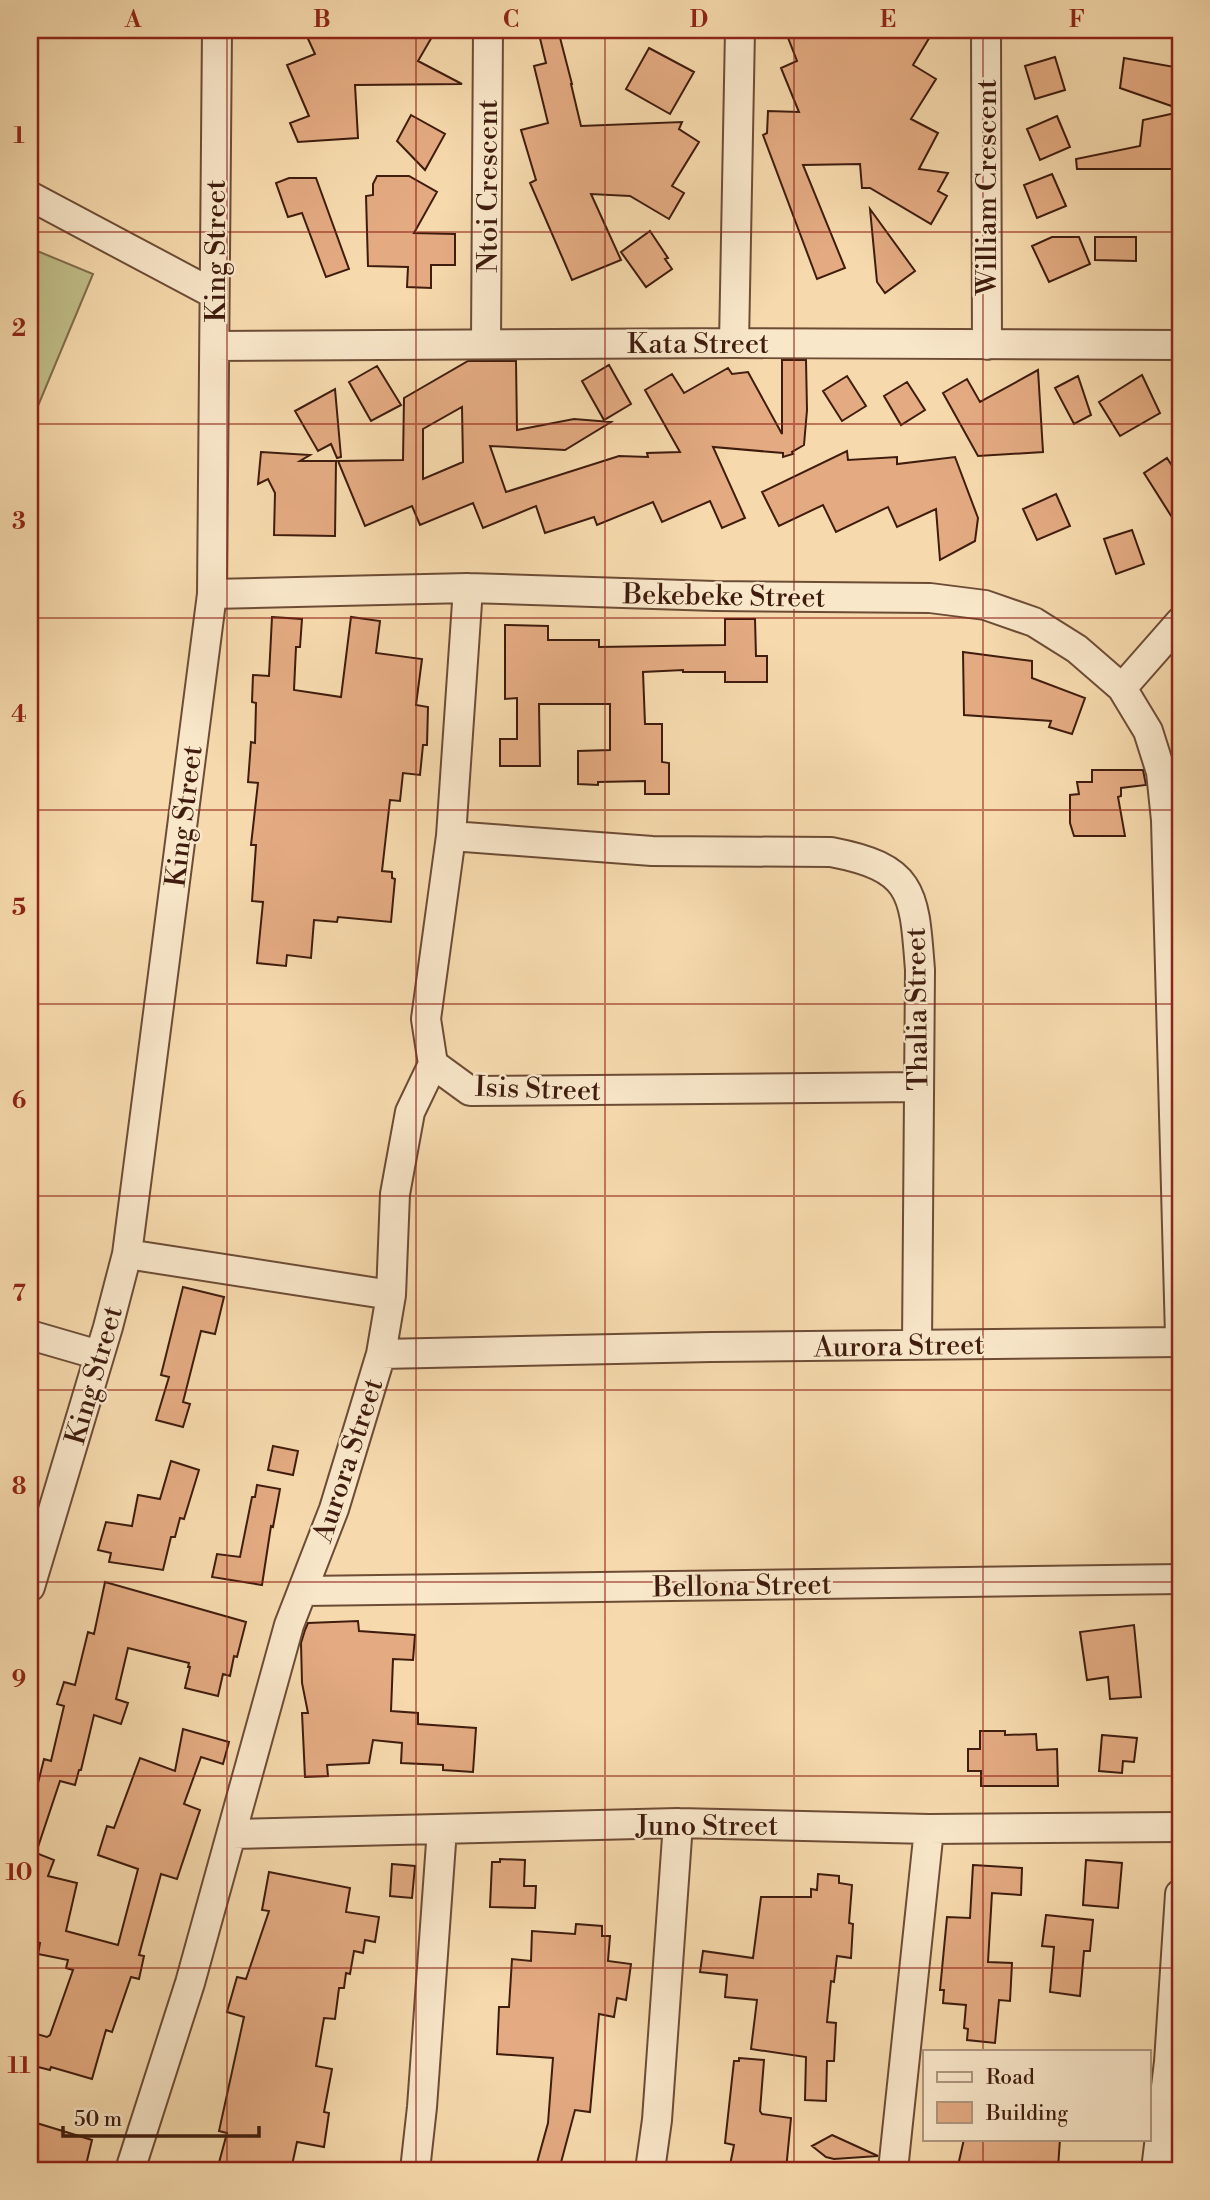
<svg xmlns="http://www.w3.org/2000/svg" width="1210" height="2200" viewBox="0 0 1210 2200" font-family="'Libre Bodoni',serif">
  <style>
    .green { fill: #c0be88; stroke: #806d4b; stroke-width: 2 }
    .building { fill: #e4ab82; stroke: #3f1c0e; stroke-width: 2; fill-rule: evenodd }
    .lines { fill: none; stroke-linecap: round; stroke-linejoin: round }
    .street-casing { stroke: #6d4c36; stroke-width: 32 }
    .street { stroke: #f9e7ca; stroke-width: 28 }
    .grid { fill: none; stroke: #8f2418; stroke-width: 2; stroke-opacity: 0.55 }
    .labels { text-anchor: middle; stroke-width: 5; stroke-linejoin: round; paint-order: stroke }
    .street-label { font-size: 28px; fill: #3f1c0e; stroke: #f9e7ca }
    .neatline { fill: none; stroke: #8f2418; stroke-width: 2.5 }
    .grid-label { font-size: 23px; text-anchor: middle; font-weight: bold; fill: #8f2418 }
  </style>
  <rect width="100%" height="100%" fill="#f6daad"/>
  <filter id="stains"><feTurbulence type="fractalNoise" baseFrequency=".00286" numOctaves="4"/><feColorMatrix values="0 0 0 0 .2 0 0 0 0 .09 0 0 0 0 .02 0 0 0 .5 -.17"/></filter>
  <radialGradient id="worn" r=".72"><stop offset=".6" stop-color="#630" stop-opacity="0"/><stop offset="1" stop-color="#630" stop-opacity=".3"/></radialGradient>
  <path class="green" d="M 30,248 L 93,274 L 30,425 Z"/>
  <path class="building" d="M 304,30 L 436,30 L 418,61 L 462,84 L 355,85 L 358,138 L 298,142 L 290,123 L 309,116 L 287,65 L 315,54 Z
    M 538,30 L 558,30 L 572,84 L 571,84 L 581,126 L 682,122 L 679,129 L 699,142 L 672,186 L 684,193 L 669,219 L 630,196 L 591,194 L 621,260 L 572,280 L 530,183 L 536,180 L 521,130 L 548,123 L 534,66 L 546,63 Z
    M 785,30 L 934,30 L 913,65 L 936,79 L 911,119 L 938,133 L 919,169 L 948,173 L 938,191 L 947,196 L 931,224 L 870,188 L 862,188 L 860,164 L 803,165 L 845,268 L 817,279 L 763,135 L 767,133 L 768,111 L 799,112 L 781,68 L 797,61 Z
    M 649,48 L 694,72 L 670,114 L 626,89 Z
    M 1055,57 L 1065,90 L 1035,99 L 1025,66 Z
    M 1124,58 L 1180,68 L 1180,109 L 1120,88 Z
    M 1180,112 L 1180,169 L 1077,169 L 1076,159 L 1140,146 L 1143,120 Z
    M 411,115 L 445,134 L 425,170 L 397,141 Z
    M 1057,116 L 1070,147 L 1040,160 L 1027,129 Z
    M 1052,174 L 1066,206 L 1037,218 L 1024,185 Z
    M 377,176 L 409,176 L 437,192 L 414,233 L 455,234 L 455,265 L 431,265 L 431,288 L 407,287 L 408,267 L 368,266 L 366,196 L 373,195 L 373,184 Z
    M 289,178 L 316,178 L 349,269 L 326,277 L 302,213 L 288,217 L 276,183 Z
    M 870,209 L 915,271 L 885,293 L 877,282 Z
    M 650,231 L 668,258 L 665,259 L 672,269 L 646,287 L 621,252 Z
    M 1052,237 L 1079,237 L 1090,264 L 1049,282 L 1032,246 Z
    M 1095,237 L 1136,237 L 1136,261 L 1095,260 Z
    M 782,360 L 806,360 L 807,410 L 804,445 L 792,452 L 793,454 L 783,457 L 783,453 L 713,447 L 745,518 L 722,528 L 710,501 L 662,522 L 653,502 L 597,525 L 594,517 L 545,533 L 536,506 L 483,528 L 473,503 L 420,525 L 412,506 L 365,526 L 338,461 L 403,460 L 404,398 L 468,361 L 516,361 L 517,430 L 574,419 L 611,422 L 565,450 L 490,446 L 506,492 L 619,456 L 648,457 L 647,453 L 680,452 L 645,390 L 672,374 L 684,393 L 728,368 L 732,374 L 748,372 L 782,434 ZM 462,407 L 463,462 L 423,479 L 423,429 Z
    M 609,365 L 631,404 L 604,420 L 582,381 Z
    M 377,366 L 401,405 L 371,421 L 349,382 Z
    M 1038,370 L 1043,452 L 978,456 L 943,393 L 967,379 L 980,402 Z
    M 1142,375 L 1160,413 L 1120,436 L 1099,402 Z
    M 847,376 L 866,406 L 842,421 L 823,391 Z
    M 1078,376 L 1091,415 L 1074,424 L 1055,388 Z
    M 907,382 L 925,410 L 901,425 L 884,396 Z
    M 335,389 L 341,457 L 337,458 L 331,444 L 318,451 L 295,411 Z
    M 847,451 L 848,460 L 897,457 L 897,464 L 955,457 L 978,518 L 975,541 L 940,560 L 936,509 L 897,527 L 888,507 L 836,532 L 823,505 L 779,526 L 762,492 Z
    M 261,452 L 310,455 L 300,461 L 336,461 L 335,536 L 274,535 L 275,493 L 268,479 L 258,484 Z
    M 1167,458 L 1180,478 L 1180,530 L 1144,473 Z
    M 1056,494 L 1070,526 L 1037,540 L 1023,509 Z
    M 1132,530 L 1144,564 L 1116,574 L 1104,539 Z
    M 272,617 L 302,619 L 300,647 L 296,647 L 294,690 L 341,697 L 351,617 L 380,621 L 376,653 L 422,659 L 416,705 L 428,707 L 427,745 L 423,745 L 420,775 L 403,773 L 400,801 L 390,800 L 382,871 L 392,872 L 392,878 L 395,879 L 391,922 L 338,917 L 337,922 L 314,920 L 311,958 L 287,955 L 286,966 L 257,963 L 263,902 L 252,901 L 256,845 L 251,845 L 258,783 L 248,782 L 251,742 L 255,743 L 256,703 L 252,702 L 253,675 L 269,676 Z
    M 725,619 L 755,619 L 756,656 L 767,656 L 767,682 L 725,682 L 725,672 L 683,672 L 683,670 L 643,672 L 645,724 L 662,724 L 662,762 L 669,763 L 669,794 L 645,794 L 645,781 L 598,782 L 598,785 L 578,784 L 578,751 L 610,750 L 610,704 L 539,704 L 540,766 L 500,766 L 500,739 L 517,739 L 517,698 L 505,699 L 505,625 L 548,626 L 548,640 L 599,640 L 599,647 L 725,645 Z
    M 963,652 L 1032,661 L 1032,678 L 1085,698 L 1072,734 L 1049,727 L 1051,721 L 964,715 Z
    M 1092,770 L 1143,770 L 1146,785 L 1121,788 L 1121,796 L 1118,797 L 1125,836 L 1074,836 L 1070,823 L 1070,795 L 1079,794 L 1077,782 L 1092,782 Z
    M 183,1287 L 224,1297 L 215,1334 L 201,1331 L 183,1402 L 190,1404 L 183,1427 L 156,1420 L 169,1377 L 161,1375 Z
    M 273,1446 L 298,1451 L 293,1475 L 268,1470 Z
    M 171,1461 L 199,1470 L 184,1519 L 180,1518 L 175,1537 L 171,1537 L 163,1570 L 109,1562 L 111,1553 L 98,1550 L 106,1522 L 132,1526 L 138,1495 L 160,1499 Z
    M 257,1485 L 280,1489 L 273,1527 L 271,1526 L 262,1585 L 212,1577 L 217,1554 L 240,1557 L 252,1497 L 255,1497 Z
    M 105,1582 L 246,1622 L 237,1657 L 234,1656 L 230,1676 L 223,1674 L 218,1696 L 185,1688 L 190,1667 L 188,1667 L 189,1663 L 128,1648 L 116,1699 L 128,1703 L 121,1724 L 94,1715 L 81,1770 L 79,1770 L 75,1785 L 60,1781 L 36,1853 L 54,1860 L 48,1876 L 77,1883 L 66,1931 L 118,1945 L 138,1869 L 98,1855 L 107,1826 L 114,1828 L 140,1758 L 175,1771 L 183,1729 L 229,1742 L 223,1764 L 201,1757 L 184,1804 L 200,1810 L 177,1879 L 161,1874 L 139,1955 L 144,1956 L 139,1979 L 131,1977 L 112,2032 L 106,2030 L 92,2079 L 51,2067 L 50,2070 L 30,2065 L 30,2032 L 47,2037 L 50,2035 L 73,1970 L 66,1968 L 68,1960 L 38,1954 L 40,1943 L 30,1940 L 30,1797 L 34,1799 L 44,1759 L 51,1761 L 64,1706 L 57,1704 L 64,1682 L 75,1685 L 88,1632 L 94,1634 Z
    M 358,1621 L 359,1631 L 415,1635 L 413,1660 L 393,1659 L 391,1711 L 418,1713 L 418,1724 L 476,1728 L 473,1772 L 443,1770 L 443,1765 L 401,1763 L 402,1743 L 373,1740 L 369,1763 L 327,1765 L 328,1776 L 305,1777 L 302,1713 L 308,1713 L 302,1683 L 301,1643 L 305,1630 L 308,1623 Z
    M 1134,1625 L 1141,1697 L 1110,1699 L 1108,1677 L 1087,1680 L 1080,1632 Z
    M 980,1731 L 1005,1731 L 1005,1735 L 1036,1734 L 1037,1750 L 1057,1749 L 1058,1786 L 981,1786 L 981,1771 L 968,1771 L 968,1749 L 980,1749 Z
    M 1102,1735 L 1137,1738 L 1134,1762 L 1123,1761 L 1122,1773 L 1099,1771 Z
    M 500,1859 L 525,1860 L 524,1886 L 536,1886 L 535,1908 L 490,1907 L 492,1862 L 500,1862 Z
    M 1086,1860 L 1122,1863 L 1118,1908 L 1083,1905 Z
    M 392,1864 L 415,1866 L 412,1898 L 390,1896 Z
    M 973,1865 L 1022,1868 L 1021,1895 L 992,1893 L 988,1962 L 1012,1963 L 1010,2001 L 999,2000 L 995,2043 L 967,2040 L 968,2029 L 964,2028 L 966,2005 L 943,2003 L 944,1990 L 940,1990 L 947,1917 L 970,1918 Z
    M 269,1872 L 350,1888 L 346,1912 L 379,1917 L 375,1942 L 365,1940 L 363,1953 L 354,1951 L 350,1974 L 346,1973 L 344,1988 L 339,1988 L 335,2019 L 324,2018 L 316,2066 L 332,2069 L 324,2112 L 329,2113 L 324,2147 L 297,2142 L 291,2170 L 217,2170 L 227,2133 L 219,2131 L 244,2017 L 227,2012 L 237,1977 L 246,1979 L 269,1911 L 262,1910 Z
    M 818,1874 L 839,1876 L 839,1883 L 852,1885 L 849,1923 L 853,1924 L 851,1958 L 837,1956 L 834,1982 L 831,1981 L 827,2022 L 836,2023 L 834,2061 L 827,2061 L 826,2101 L 805,2100 L 806,2057 L 751,2049 L 757,2000 L 725,1997 L 727,1975 L 700,1972 L 703,1951 L 753,1958 L 761,1897 L 811,1897 L 811,1889 L 817,1890 Z
    M 1046,1915 L 1093,1920 L 1090,1951 L 1084,1951 L 1080,1996 L 1050,1992 L 1054,1947 L 1042,1946 Z
    M 576,1924 L 602,1926 L 602,1936 L 610,1936 L 608,1961 L 631,1964 L 626,2000 L 617,1998 L 614,2017 L 599,2014 L 590,2112 L 575,2110 L 559,2170 L 535,2170 L 548,2123 L 553,2058 L 497,2054 L 499,2007 L 509,2007 L 512,1959 L 531,1961 L 532,1931 L 575,1934 Z
    M 739,2058 L 764,2060 L 760,2111 L 762,2114 L 791,2118 L 786,2170 L 729,2170 L 734,2145 L 725,2143 L 734,2061 L 739,2061 Z
    M 30,2121 L 92,2140 L 86,2165 L 83,2164 L 81,2170 L 30,2170 Z
    M 832,2135 L 878,2156 L 834,2159 L 826,2157 L 812,2146 Z
    M 964,2139 L 1060,2139 L 1058,2168 L 1052,2167 L 1052,2170 L 957,2170 Z"/>
  <g class="lines">
    <defs>
      <path id="street" d="M 986,30 L 987,345
        M 30,196 L 214,294
        M 486,343 L 488,30
        M 734,343 L 740,30
        M 215,346 L 734,343 L 1180,345
        M 468,588 L 451,836 L 426,1019 L 433,1064 L 470,1091 L 919,1087
        M 212,594 L 468,588 L 715,596 L 930,598 L 985,605 L 1034,622 L 1077,649 L 1122,688 L 1148,731 L 1161,772 L 1166,820 L 1180,1336
        M 1122,688 L 1180,622
        M 451,836 L 652,851 L 831,852 C 915,868 914,893 920,970 L 917,1345
        M 127,1254 L 391,1295
        M 30,1335 L 99,1355
        M 381,1354 L 391,1295 L 395,1194 L 410,1112 L 433,1064
        M 30,1587 L 108,1327 L 127,1254 L 212,594 L 217,30
        M 304,1591 L 1180,1579
        M 233,1834 L 678,1823 L 929,1829 L 1180,1827
        M 130,2170 L 190,1983 L 289,1625 L 334,1509 L 381,1354 L 711,1347 L 1180,1342
        M 415,2170 L 422,2107 L 442,1829
        M 650,2170 L 657,2120 L 678,1823
        M 893,2170 L 929,1829
        M 1156,2170 L 1169,2062 L 1180,1894"/>
    </defs>
    <use href="#street" class="street-casing"/>
    <use href="#street" class="street"/>
  </g>
  <path class="grid" d="M 227,30 L 227,2170M 416,30 L 416,2170M 605,30 L 605,2170M 794,30 L 794,2170M 983,30 L 983,2051M 30,232 L 1180,232M 30,424 L 1180,424M 30,618 L 1180,618M 30,810 L 1180,810M 30,1004 L 1180,1004M 30,1196 L 1180,1196M 30,1390 L 1180,1390M 30,1582 L 1180,1582M 30,1776 L 1180,1776M 30,1968 L 1180,1968M 983,2139 L 983,2170"/>
  <g class="labels">
    <g class="street-label">
      <text transform="translate(487 186) rotate(-90)" y="10">Ntoi Crescent</text>
      <text transform="translate(986 187) rotate(-90)" y="10">William Crescent</text>
      <text transform="translate(215 251) rotate(-90)" y="10">King Street</text>
      <text x="698" y="353">Kata Street</text>
      <text transform="translate(724 595) rotate(1)" y="10">Bekebeke Street</text>
      <text transform="translate(183 816) rotate(-83)" y="10">King Street</text>
      <text transform="translate(916 1009) rotate(-91)" y="10">Thalia Street</text>
      <text transform="translate(538 1088) rotate(2)" y="10">Isis Street</text>
      <text transform="translate(899 1345) rotate(-1)" y="10">Aurora Street</text>
      <text transform="translate(93 1375) rotate(-74)" y="10">King Street</text>
      <text transform="translate(347 1460) rotate(-72)" y="10">Aurora Street</text>
      <text transform="translate(742 1585) rotate(-1)" y="10">Bellona Street</text>
      <text x="707" y="1835">Juno Street</text>
    </g>
  </g>
  <rect width="1210" height="2200" fill="none" stroke="#f6daad" stroke-width="77"/>
  <rect x="923" y="2050" width="228" height="91" fill="#f9e7ca" stroke="#af967f" stroke-width="2"/>
  <rect x="937" y="2072" width="35" height="10" fill="#f9e7ca" stroke="#af967f" stroke-width="2"/>
  <text x="986" y="2084" font-size="21" fill="#3f1c0e">Road</text>
  <rect x="937" y="2102" width="35" height="21" fill="#e4ab82" stroke="#af967f" stroke-width="2"/>
  <text x="986" y="2120" font-size="21" fill="#3f1c0e">Building</text>
  <path d="M63 2126v10h196v-10" fill="none" stroke="#3f1c0e" stroke-width="3.5"/>
  <text x="74" y="2126" font-size="21" fill="#3f1c0e" stroke="#f9e7ca" stroke-width="5" paint-order="stroke">50 m</text>
  <rect x="38" y="38" width="1134" height="2124" class="neatline"/>
  <g class="grid-label">
    <text x="133" y="27">A</text>
    <text x="322" y="27">B</text>
    <text x="511" y="27">C</text>
    <text x="699" y="27">D</text>
    <text x="888" y="27">E</text>
    <text x="1077" y="27">F</text>
    <text x="19" y="143">1</text>
    <text x="19" y="336">2</text>
    <text x="19" y="529">3</text>
    <text x="19" y="722">4</text>
    <text x="19" y="915">5</text>
    <text x="19" y="1108">6</text>
    <text x="19" y="1301">7</text>
    <text x="19" y="1494">8</text>
    <text x="19" y="1687">9</text>
    <text x="19" y="1880">10</text>
    <text x="19" y="2073">11</text>
  </g>
  <rect width="100%" height="100%" filter="url(#stains)"/>
  <rect width="100%" height="100%" fill="url(#worn)"/>
</svg>
